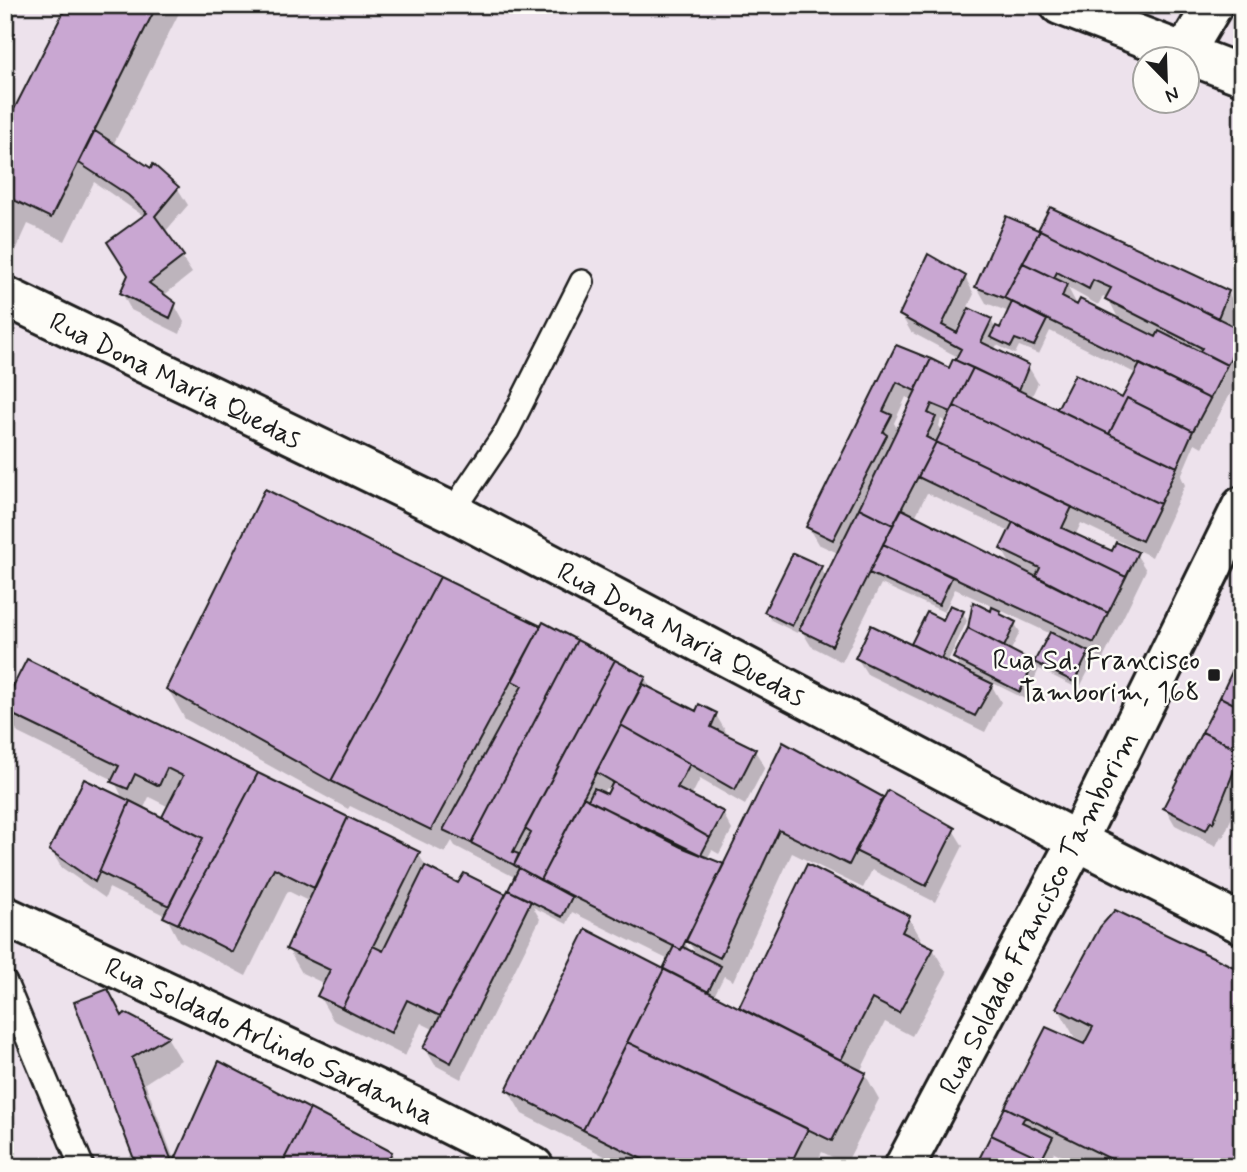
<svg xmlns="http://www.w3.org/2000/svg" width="1247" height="1172" viewBox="0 0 1247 1172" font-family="Mynerve,sans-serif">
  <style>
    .shadow { fill: #0003; fill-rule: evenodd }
    .building { fill: #c9a7d2; stroke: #1c1c1c; stroke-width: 2 }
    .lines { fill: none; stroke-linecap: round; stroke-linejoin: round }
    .service-casing { stroke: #1c1c1c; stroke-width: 28 }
    .minor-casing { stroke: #1c1c1c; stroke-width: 44 }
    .tertiary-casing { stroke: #1c1c1c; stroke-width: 44 }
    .service { stroke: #fdfcf7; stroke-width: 23 }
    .minor { stroke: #fdfcf7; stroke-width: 38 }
    .tertiary { stroke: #fdfcf7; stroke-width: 38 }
    .poi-dot { fill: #1c1c1c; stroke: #fdfcf7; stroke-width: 2.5 }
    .labels { text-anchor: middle; stroke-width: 5; stroke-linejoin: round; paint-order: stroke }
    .street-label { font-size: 28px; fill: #1c1c1c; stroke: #fdfcf7 }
    .poi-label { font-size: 28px; fill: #1c1c1c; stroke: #fdfcf7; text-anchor: end }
  </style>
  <rect width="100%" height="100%" fill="#ede2ec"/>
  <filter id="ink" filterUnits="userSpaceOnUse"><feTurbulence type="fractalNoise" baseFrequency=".0143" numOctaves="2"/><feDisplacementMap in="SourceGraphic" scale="14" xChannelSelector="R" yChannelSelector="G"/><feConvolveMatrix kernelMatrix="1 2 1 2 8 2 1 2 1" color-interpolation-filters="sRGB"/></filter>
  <g filter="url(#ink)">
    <path class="shadow" d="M 69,5 L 183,5 L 113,145 L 151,171 L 154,167 L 178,189 L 188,205 L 165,232 L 192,273 L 163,296 L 174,304 L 184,322 L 180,334 L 131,310 L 122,293 L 130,277 L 145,217 L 94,182 L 65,241 L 28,224 L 13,257 L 5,253 L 5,131 Z
      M 1051,209 L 1228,292 L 1237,309 L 1230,326 L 1242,332 L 1242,372 L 1202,447 L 1195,443 L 1181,476 L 1185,485 L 1152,557 L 1081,523 L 1075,536 L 1113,554 L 1136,554 L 1146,570 L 1103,659 L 1086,651 L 1093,662 L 1079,689 L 1039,669 L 1025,699 L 989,681 L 1001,702 L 985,732 L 867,674 L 857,658 L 916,649 L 913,644 L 963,613 L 967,621 L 947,663 L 972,676 L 974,673 L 959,666 L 955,658 L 992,613 L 994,607 L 955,589 L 944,612 L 881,584 L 842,662 L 811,646 L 800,628 L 797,633 L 771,620 L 766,612 L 821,568 L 826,577 L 838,553 L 818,544 L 808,527 L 897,347 L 949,370 L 958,357 L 911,332 L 901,315 L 965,277 L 974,294 L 967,309 L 991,320 L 995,328 L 1001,330 L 1009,312 L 986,303 L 977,287 L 1039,232 ZM 1068,288 L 1098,305 L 1103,296 L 1108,298 L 1117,316 L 1135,325 L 1134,328 L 1074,306 L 1076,303 ZM 962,319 L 965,321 L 958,335 L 955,334 ZM 1050,331 L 1137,374 L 1123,401 L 1058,412 L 1031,398 L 1038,383 L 1028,366 L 994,350 L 997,345 L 1015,354 L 1019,346 L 1039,354 ZM 906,397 L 912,400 L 898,430 L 894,423 ZM 941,419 L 948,422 L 943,432 L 939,426 ZM 927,493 L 1010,532 L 1002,549 L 1012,567 L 915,517 ZM 998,609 L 1051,634 L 1035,664 L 1010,652 L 1020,632 L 1015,624 L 1003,617 Z
      M 266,492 L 645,678 L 653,692 L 697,714 L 716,715 L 726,732 L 724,735 L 755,751 L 765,767 L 745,805 L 700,779 L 691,797 L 723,813 L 732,830 L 719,854 L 712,850 L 707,859 L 725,867 L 784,744 L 882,798 L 884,801 L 953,830 L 963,846 L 935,902 L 872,870 L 863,888 L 792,853 L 733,981 L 724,976 L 714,996 L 740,1010 L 808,867 L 909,918 L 923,942 L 922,944 L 933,949 L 947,973 L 912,1036 L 885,1022 L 860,1072 L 865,1074 L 879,1099 L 846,1164 L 822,1152 L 815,1167 L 626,1167 L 522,1114 L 508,1090 L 668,973 L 669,960 L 572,912 L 567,924 L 533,907 L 540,919 L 461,1079 L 435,1065 L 425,1048 L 435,1030 L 421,1023 L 405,1056 L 333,1020 L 319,996 L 325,984 L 302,973 L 288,949 L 310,902 L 288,891 L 246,976 L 179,941 L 166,916 L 109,888 L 105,898 L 61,867 L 51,850 L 124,801 L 114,780 L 18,733 L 5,711 L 5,706 L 28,661 L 418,853 L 428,870 L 459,885 L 506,897 L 516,878 L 455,846 L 452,841 L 445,853 L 350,806 L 348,809 L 185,719 L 168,689 ZM 606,788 L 611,791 L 608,797 L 602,794 ZM 149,797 L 169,807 L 164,817 L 166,822 L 143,810 ZM 683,933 L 696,954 L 692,954 L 680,935 Z
      M 1242,665 L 1242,793 L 1223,838 L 1221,836 L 1216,846 L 1175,825 L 1165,808 Z
      M 1242,973 L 1242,1167 L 1085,1167 L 1054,1152 L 1048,1164 L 977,1167 L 1046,1029 L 1085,1047 L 1086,1044 L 1075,1038 L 1058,1008 Z
      M 122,1018 L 167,1037 L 181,1060 L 145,1083 L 175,1162 L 391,1153 L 399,1167 L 139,1167 Z"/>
    <path class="building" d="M 67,5 L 157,5 L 51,218 L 14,200 L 5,220 L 5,127 Z
      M 95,131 L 151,168 L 153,164 L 179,187 L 155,216 L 184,256 L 149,283 L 176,303 L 170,318 L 120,293 L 128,275 L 107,242 L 147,213 L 128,195 L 79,163 Z
      M 1050,207 L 1229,291 L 1218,318 L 1040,230 L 1004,298 L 975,287 L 1006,216 L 1038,230 Z
      M 1040,230 L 1242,330 L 1242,337 L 1227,365 L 1200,351 L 1202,348 L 1105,299 L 1111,288 L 1093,280 L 1089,289 L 1057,272 L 1054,278 L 1023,263 Z
      M 928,254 L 966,276 L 942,325 L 957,333 L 969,308 L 992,319 L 981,342 L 1029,365 L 1019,390 L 955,360 L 961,349 L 899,315 Z
      M 1023,263 L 1067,284 L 1062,297 L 1077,305 L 1080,299 L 1156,337 L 1159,331 L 1227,365 L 1210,399 L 1006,299 L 1004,298 Z
      M 1012,302 L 1047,320 L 1034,346 L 1015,339 L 1011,347 L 990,337 L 996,326 L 1000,328 Z
      M 896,345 L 931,359 L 915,391 L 897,382 L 883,411 L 892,415 L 883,432 L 887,435 L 833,540 L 806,527 Z
      M 931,359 L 949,368 L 953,359 L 973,368 L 951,412 L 932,404 L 928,413 L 936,417 L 926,437 L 936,442 L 893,525 L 859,508 Z
      M 1140,364 L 1210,399 L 1193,431 L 1127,398 L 1109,434 L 1057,409 L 1075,374 L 1122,398 Z
      M 973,368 L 1177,467 L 1160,504 L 954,406 Z
      M 1127,398 L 1193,431 L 1177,467 L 1109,434 Z
      M 954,406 L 1160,504 L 1142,541 L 936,442 Z
      M 936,442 L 1072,507 L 1062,528 L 1112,551 L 1116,542 L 1138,552 L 1126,577 L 918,477 Z
      M 265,489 L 440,577 L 331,781 L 166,689 Z
      M 859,508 L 893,525 L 832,646 L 799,630 Z
      M 902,509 L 1108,613 L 1094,643 L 883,544 Z
      M 1013,522 L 1126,577 L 1108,613 L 1036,576 L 1040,568 L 1000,549 Z
      M 883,544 L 952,577 L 939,605 L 869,573 Z
      M 793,553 L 822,566 L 792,626 L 764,612 Z
      M 440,577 L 541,626 L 431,830 L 331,781 Z
      M 973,602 L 991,611 L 992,607 L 1001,611 L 1000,614 L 1016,622 L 1004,647 L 968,628 Z
      M 950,605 L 964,611 L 941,659 L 911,644 L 927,612 L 943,620 Z
      M 543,622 L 577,640 L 471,843 L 443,830 L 522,686 L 512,681 Z
      M 871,625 L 993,684 L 975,716 L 855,658 Z
      M 968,628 L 1034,662 L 1020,692 L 953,658 Z
      M 1050,632 L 1089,652 L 1074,682 L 1034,662 Z
      M 577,640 L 615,660 L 513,852 L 519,854 L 514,865 L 471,843 Z
      M 27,659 L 258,773 L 178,924 L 163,917 L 203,838 L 162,817 L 183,776 L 167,768 L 159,786 L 135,774 L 128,789 L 111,782 L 119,766 L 5,711 L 5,702 Z
      M 615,660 L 646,677 L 540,880 L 514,865 L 531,833 L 525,829 Z
      M 1237,661 L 1242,663 L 1242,708 L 1220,697 Z
      M 643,684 L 696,711 L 699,704 L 717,713 L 711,727 L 756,749 L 735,790 L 621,725 Z
      M 1220,697 L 1242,708 L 1242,751 L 1202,732 Z
      M 621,725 L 690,764 L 677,788 L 724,812 L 710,838 L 596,772 Z
      M 1202,732 L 1242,751 L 1213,823 L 1211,821 L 1206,830 L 1163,808 Z
      M 783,742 L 883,797 L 849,865 L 779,830 L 720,958 L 686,941 Z
      M 258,773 L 348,817 L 314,888 L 274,868 L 232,952 L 178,924 Z
      M 84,779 L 130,801 L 95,882 L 49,850 Z
      M 613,782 L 710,838 L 701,855 L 588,800 L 594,788 L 607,794 Z
      M 888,790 L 955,828 L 926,886 L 855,851 Z
      M 583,797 L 681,847 L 724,864 L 681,950 L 540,880 Z
      M 130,801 L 203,838 L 169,906 L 99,872 Z
      M 348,817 L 420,852 L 342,1008 L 317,996 L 330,970 L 286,949 Z
      M 807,864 L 910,916 L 902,932 L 934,948 L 899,1013 L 872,999 L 841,1060 L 739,1007 Z
      M 425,866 L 458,883 L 464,873 L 506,894 L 440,1016 L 407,1000 L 391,1033 L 342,1008 L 373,946 L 383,951 Z
      M 519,868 L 572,897 L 562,917 L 508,890 Z
      M 508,890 L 531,901 L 451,1063 L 423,1048 Z
      M 1115,910 L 1242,971 L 1242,1167 L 1127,1167 L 1005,1107 L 1046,1027 L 1084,1044 L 1093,1027 L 1056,1008 L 1100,927 Z
      M 586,929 L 664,969 L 583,1130 L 506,1090 Z
      M 674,946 L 681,950 L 683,947 L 721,966 L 708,992 L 663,969 Z
      M 664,969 L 866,1073 L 832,1141 L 627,1042 Z
      M 108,989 L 122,1016 L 125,1013 L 169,1036 L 132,1058 L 173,1164 L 219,1061 L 310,1109 L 280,1167 L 137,1167 L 74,1002 Z
      M 627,1042 L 808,1129 L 789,1167 L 658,1167 L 583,1130 Z
      M 1005,1107 L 1025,1117 L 1022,1122 L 1053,1137 L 1042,1159 L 991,1135 Z
      M 310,1109 L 392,1152 L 385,1167 L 280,1167 Z
      M 991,1135 L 1042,1159 L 1058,1167 L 975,1167 Z"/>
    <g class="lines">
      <defs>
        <path id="service" d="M 452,512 L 507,431 L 582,282
          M 5,983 L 82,1167"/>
        <path id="minor" d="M 1060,5 L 1242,75
          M 1185,52 L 1213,5
          M 5,296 L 452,512 L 1077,841 L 1242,924
          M 5,916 L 423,1111 L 534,1167"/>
        <path id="tertiary" d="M 904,1167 L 1077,841 L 1242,506"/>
      </defs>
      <use href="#service" class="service-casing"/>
      <use href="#minor" class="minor-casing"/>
      <use href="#tertiary" class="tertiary-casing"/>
      <use href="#service" class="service"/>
      <use href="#minor" class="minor"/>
      <use href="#tertiary" class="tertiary"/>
    </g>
  </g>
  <rect class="poi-dot" x="1207" y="668" width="14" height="14" rx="3.5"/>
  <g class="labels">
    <g class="street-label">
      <text transform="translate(176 379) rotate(26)" y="10">Rua Dona Maria Quedas</text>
      <text transform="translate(682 633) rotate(28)" y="10">Rua Dona Maria Quedas</text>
      <text transform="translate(1037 912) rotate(-63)" y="10">Rua Soldado Francisco Tamborim</text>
      <text transform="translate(270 1040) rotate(25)" y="10">Rua Soldado Arlindo Sardanha</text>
    </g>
    <g class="poi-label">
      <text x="1200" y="669">Rua Sd. Francisco<tspan x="1200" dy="32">Tamborim, 168</tspan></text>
    </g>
  </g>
  <rect width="1247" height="1172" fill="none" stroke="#fdfcf7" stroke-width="28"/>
  <rect x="14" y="14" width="1219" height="1144" fill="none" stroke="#1c1c1c" stroke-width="2.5" filter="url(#ink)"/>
  <g transform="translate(1166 80) rotate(157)"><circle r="33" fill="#fdfcf7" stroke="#a3a29f" stroke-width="2"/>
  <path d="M0-5L12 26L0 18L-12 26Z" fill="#1c1c1c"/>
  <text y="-10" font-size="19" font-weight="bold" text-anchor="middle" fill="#1c1c1c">N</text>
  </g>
</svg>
